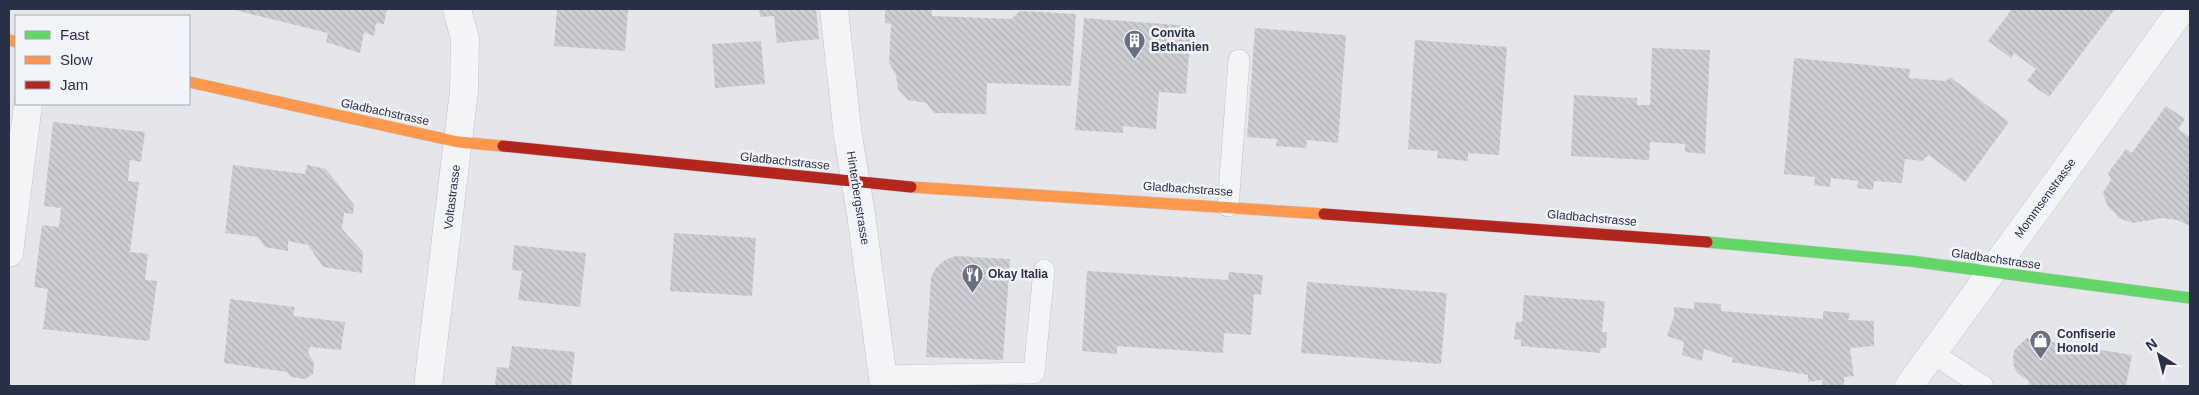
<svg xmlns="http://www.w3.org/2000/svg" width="2199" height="395" viewBox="0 0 2199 395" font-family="Helvetica,sans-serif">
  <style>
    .building { fill: url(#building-back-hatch) }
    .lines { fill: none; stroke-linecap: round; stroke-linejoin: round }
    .lane-casing { stroke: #c2c4c8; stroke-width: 22 }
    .street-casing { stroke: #c2c4c8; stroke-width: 29 }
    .fast-casing { stroke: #c2c4c8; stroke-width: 12 }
    .slow-casing { stroke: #c2c4c8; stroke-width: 12 }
    .jam-casing { stroke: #c2c4c8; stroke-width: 12 }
    .lane { stroke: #f3f4f6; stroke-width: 21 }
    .street { stroke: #f3f4f6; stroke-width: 28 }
    .fast { stroke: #63d668; stroke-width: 11 }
    .slow { stroke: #ff974d; stroke-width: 11 }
    .jam { stroke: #b3261e; stroke-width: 11 }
    .labels { text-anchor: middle; stroke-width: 5; stroke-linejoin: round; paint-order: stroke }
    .poi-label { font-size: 12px; font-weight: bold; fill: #283146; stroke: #f2f4f9; text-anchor: start }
    .street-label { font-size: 12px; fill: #283146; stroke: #f2f4f9 }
  </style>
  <defs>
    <pattern id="building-back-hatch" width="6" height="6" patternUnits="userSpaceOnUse" patternTransform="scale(1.25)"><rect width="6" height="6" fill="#cdced2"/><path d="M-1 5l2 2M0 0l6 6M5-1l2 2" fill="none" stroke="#b0b1b6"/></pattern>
  </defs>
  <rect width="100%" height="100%" fill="#e4e6ea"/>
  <path class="building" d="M 231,9 L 387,9 L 384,24 L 376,23 L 374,36 L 364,32 L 360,53 L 326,42 L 328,33 Z
    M 557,9 L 628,9 L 625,51 L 554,46 Z
    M 759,9 L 816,9 L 819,39 L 777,43 L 774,16 L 760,17 Z
    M 885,9 L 932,9 L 932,16 L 1011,19 L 1020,11 L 1076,14 L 1071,86 L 987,83 L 986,114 L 934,113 L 926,103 L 908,100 L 898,89 L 896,75 L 889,62 L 891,24 L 885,23 Z
    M 2012,9 L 2115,9 L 2049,97 L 2027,81 L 2036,69 L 2014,53 L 2011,58 L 1988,41 Z
    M 1084,18 L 1191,26 L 1186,94 L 1159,92 L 1156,129 L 1123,126 L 1123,133 L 1075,130 Z
    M 1255,28 L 1346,35 L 1338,143 L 1307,140 L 1306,148 L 1276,146 L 1277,139 L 1247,137 Z
    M 1415,40 L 1507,47 L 1499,155 L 1468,153 L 1468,161 L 1437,158 L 1438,151 L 1408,149 Z
    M 761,41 L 765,84 L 715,88 L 712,44 Z
    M 1652,48 L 1710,50 L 1705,154 L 1685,152 L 1685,144 L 1650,142 L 1649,160 L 1571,156 L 1574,95 L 1637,98 L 1637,105 L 1650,105 Z
    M 1794,58 L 1910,69 L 1909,78 L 1946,81 L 1950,77 L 2009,122 L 1965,182 L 1929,155 L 1922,161 L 1905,159 L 1902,183 L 1874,181 L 1873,190 L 1857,188 L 1858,181 L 1831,178 L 1830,187 L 1814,185 L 1815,177 L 1784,174 Z
    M 2166,106 L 2185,119 L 2178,129 L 2190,137 L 2190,226 L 2177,220 L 2162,218 L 2133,223 L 2119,218 L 2107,205 L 2103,192 L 2111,180 L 2108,173 L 2126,149 L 2132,153 Z
    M 53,122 L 145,132 L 141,162 L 130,160 L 128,181 L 139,182 L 130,252 L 148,254 L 145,280 L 157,281 L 149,341 L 43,329 L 48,289 L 34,287 L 42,225 L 59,227 L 61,208 L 44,206 Z
    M 233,165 L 305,174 L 307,165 L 326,169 L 354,205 L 353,214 L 344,213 L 342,229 L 363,252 L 362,273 L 323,267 L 308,245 L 288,241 L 288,251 L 265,247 L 258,237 L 225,233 Z
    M 674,233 L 756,238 L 752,296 L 670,291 Z
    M 514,245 L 586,253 L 580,307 L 518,300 L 522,271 L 512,270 Z
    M 956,256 L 1010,259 L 1003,360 L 926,357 L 931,277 L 936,268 L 945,260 Z
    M 1087,271 L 1228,280 L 1229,272 L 1263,275 L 1261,295 L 1254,294 L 1251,335 L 1224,333 L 1223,353 L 1117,346 L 1117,354 L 1082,351 Z
    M 1307,282 L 1447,293 L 1441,364 L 1301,353 Z
    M 1524,295 L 1605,301 L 1602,332 L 1607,332 L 1606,348 L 1601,348 L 1600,353 L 1521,346 L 1521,340 L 1514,339 L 1516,322 L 1522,322 Z
    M 230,299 L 295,307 L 293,316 L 345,322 L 341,350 L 310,347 L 308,353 L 314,362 L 313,374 L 305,379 L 291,377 L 287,372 L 224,363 Z
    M 1694,302 L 1721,304 L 1721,311 L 1823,319 L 1823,311 L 1850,313 L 1848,320 L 1874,321 L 1874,346 L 1850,348 L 1854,376 L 1844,377 L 1844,386 L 1823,386 L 1822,380 L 1808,382 L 1808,375 L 1732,362 L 1733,358 L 1704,349 L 1702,361 L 1682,355 L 1684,342 L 1667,336 L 1674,316 L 1674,307 L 1694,309 Z
    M 2027,338 L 2132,355 L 2126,386 L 2028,386 L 2029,381 L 2017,373 L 2014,367 L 2013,357 L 2015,349 Z
    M 512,346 L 575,352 L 571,386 L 495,386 L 497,367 L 509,368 Z"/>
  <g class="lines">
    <defs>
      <path id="lane" d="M 1228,206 L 1239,60
        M 1932,353 L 1983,386
        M 883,376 L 1034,373 L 1044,270"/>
      <path id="street" d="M 834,9 L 848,136 L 861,214 L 884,386
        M 9,253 L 28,104
        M 428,386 L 464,91 L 465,39 L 457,9
        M 1909,386 L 2182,9"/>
      <path id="fast" d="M 1707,242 L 1910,261 L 2190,298"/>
      <path id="slow" d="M 9,40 L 16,42
        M 189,82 L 458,142 L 503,146
        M 911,187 L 1324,214"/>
      <path id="jam" d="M 503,146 L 911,187
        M 1324,214 L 1707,242"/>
    </defs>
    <use href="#lane" class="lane-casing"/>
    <use href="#street" class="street-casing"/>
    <use href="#fast" class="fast-casing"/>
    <use href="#slow" class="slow-casing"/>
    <use href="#jam" class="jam-casing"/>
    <use href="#lane" class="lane"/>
    <use href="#street" class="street"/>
    <use href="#fast" class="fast"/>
    <use href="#slow" class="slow"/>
    <use href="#jam" class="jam"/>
  </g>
  <defs>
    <symbol id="building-pin" viewBox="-11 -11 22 30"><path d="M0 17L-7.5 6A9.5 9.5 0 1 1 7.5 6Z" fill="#6a707f" stroke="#f2f4f9"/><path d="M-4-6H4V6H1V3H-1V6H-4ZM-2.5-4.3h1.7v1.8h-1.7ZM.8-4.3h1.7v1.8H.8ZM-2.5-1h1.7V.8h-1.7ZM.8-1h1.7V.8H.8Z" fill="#fff"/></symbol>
    <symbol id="restaurant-pin" viewBox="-11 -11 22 30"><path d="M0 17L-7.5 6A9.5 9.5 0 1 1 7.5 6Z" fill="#6a707f" stroke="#f2f4f9"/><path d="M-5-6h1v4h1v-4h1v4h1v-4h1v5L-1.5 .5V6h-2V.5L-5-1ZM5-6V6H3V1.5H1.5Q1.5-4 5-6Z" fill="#fff"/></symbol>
    <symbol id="shop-pin" viewBox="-11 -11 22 30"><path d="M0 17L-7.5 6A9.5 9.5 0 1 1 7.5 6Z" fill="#6a707f" stroke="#f2f4f9"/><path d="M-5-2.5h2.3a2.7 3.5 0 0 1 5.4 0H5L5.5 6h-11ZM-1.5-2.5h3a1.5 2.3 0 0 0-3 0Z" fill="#fff"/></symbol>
  </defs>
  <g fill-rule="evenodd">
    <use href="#building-pin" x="1122" y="28" width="25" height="34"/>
    <use href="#restaurant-pin" x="960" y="262" width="25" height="34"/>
    <use href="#shop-pin" x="2028" y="328" width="25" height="34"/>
  </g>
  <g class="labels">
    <g class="poi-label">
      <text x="1151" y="37">Convita<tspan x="1151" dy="14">Bethanien</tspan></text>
      <text x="988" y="278">Okay Italia</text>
      <text x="2057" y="338">Confiserie<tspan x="2057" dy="14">Honold</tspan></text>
    </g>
    <g class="street-label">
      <text transform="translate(385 112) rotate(12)" y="4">Gladbachstrasse</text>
      <text transform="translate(785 161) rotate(6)" y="4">Gladbachstrasse</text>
      <text transform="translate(1188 189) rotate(4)" y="4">Gladbachstrasse</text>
      <text transform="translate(452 197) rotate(-83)" y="4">Voltastrasse</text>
      <text transform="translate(858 198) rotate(81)" y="4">Hinterbergstrasse</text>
      <text transform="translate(2045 198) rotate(-54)" y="4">Mommsenstrasse</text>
      <text transform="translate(1592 218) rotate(5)" y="4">Gladbachstrasse</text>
      <text transform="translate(1996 259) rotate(8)" y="4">Gladbachstrasse</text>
    </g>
  </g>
  <rect width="2199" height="395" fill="none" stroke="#283146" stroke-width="20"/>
  <rect x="15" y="15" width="175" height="90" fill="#f2f4f9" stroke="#a1a6b1"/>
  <rect x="25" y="31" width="25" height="8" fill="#63d668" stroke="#a1a6b1"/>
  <text x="60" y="40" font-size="15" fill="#283146">Fast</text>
  <rect x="25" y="56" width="25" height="8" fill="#ff974d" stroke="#a1a6b1"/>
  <text x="60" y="65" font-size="15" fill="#283146">Slow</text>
  <rect x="25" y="81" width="25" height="8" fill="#b3261e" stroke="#a1a6b1"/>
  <text x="60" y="90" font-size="15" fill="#283146">Jam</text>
  <g transform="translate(2159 355) rotate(324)" stroke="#f2f4f9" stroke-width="4" paint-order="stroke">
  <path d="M0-4L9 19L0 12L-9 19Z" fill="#283146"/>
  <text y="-8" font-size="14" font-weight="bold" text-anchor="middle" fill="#283146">N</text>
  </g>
</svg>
